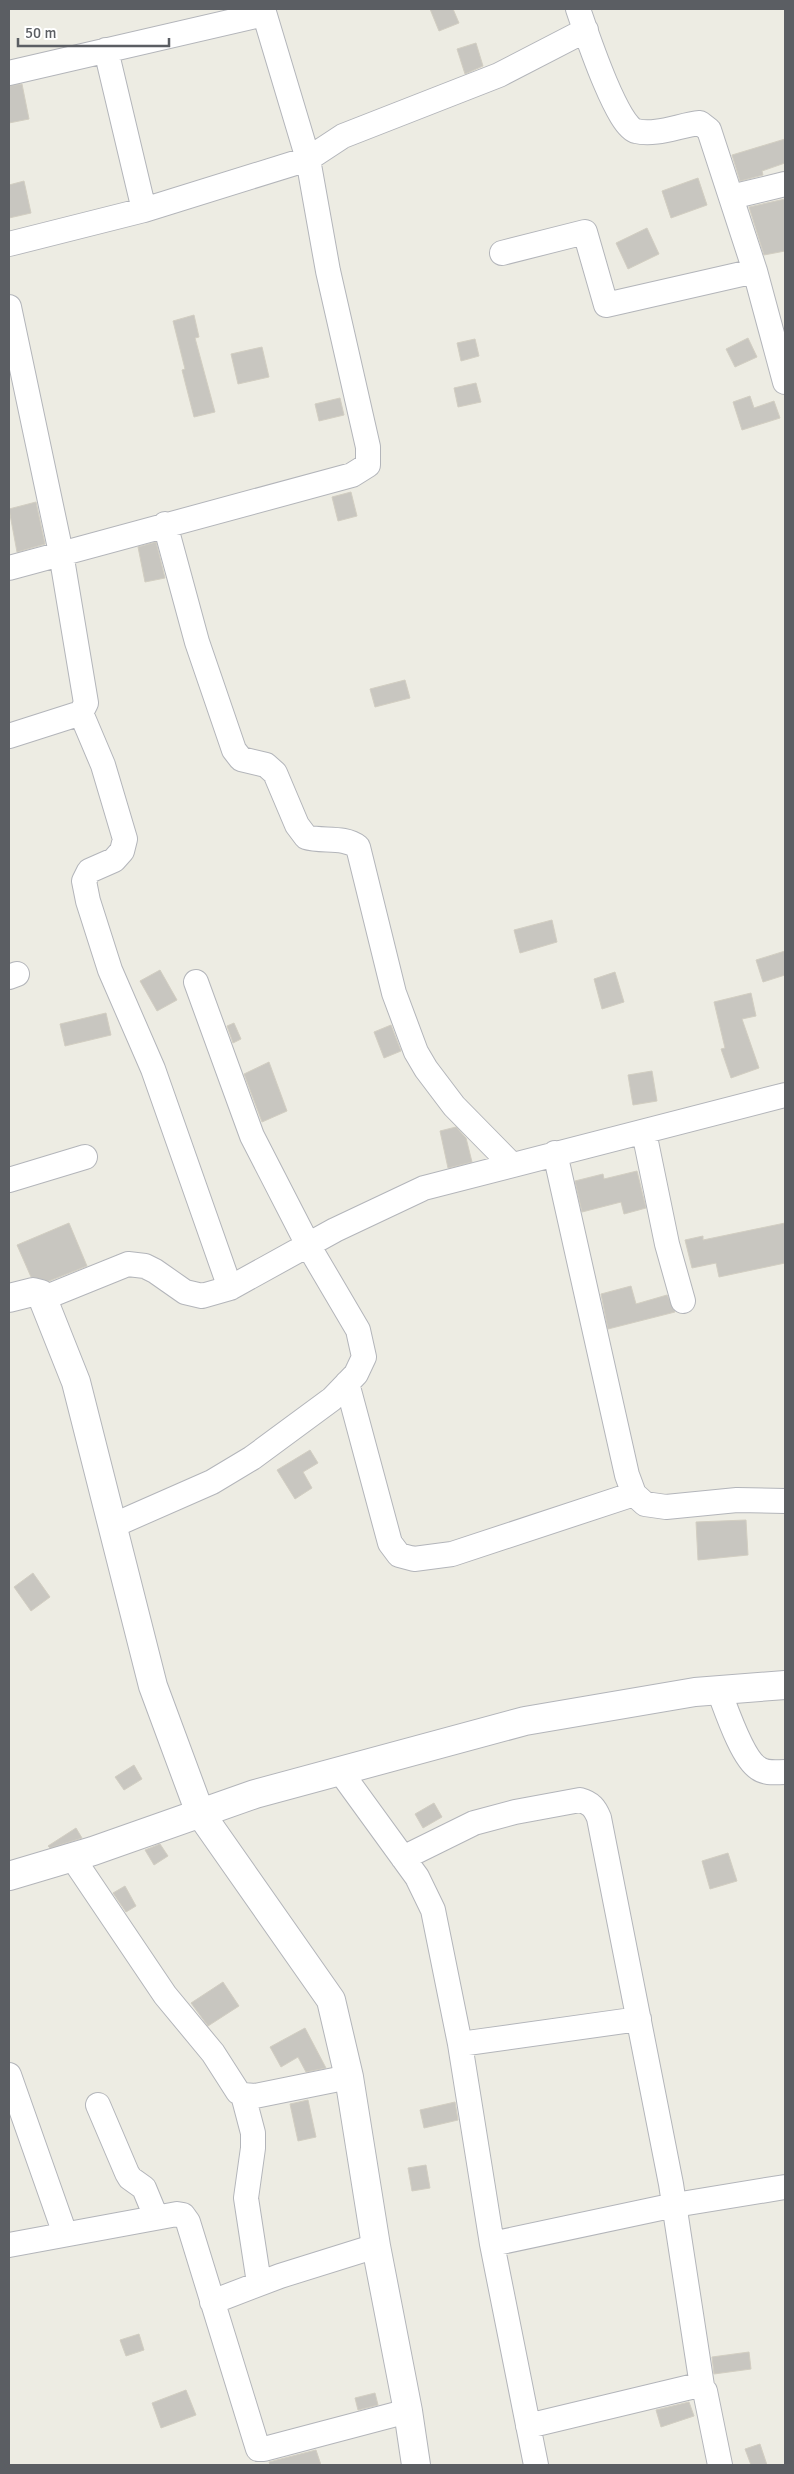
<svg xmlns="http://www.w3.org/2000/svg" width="794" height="2474" viewBox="0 0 794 2474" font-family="Signika,sans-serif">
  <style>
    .building { fill: #c8c6c0; stroke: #d2cec2 }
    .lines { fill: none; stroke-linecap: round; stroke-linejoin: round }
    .minor-casing { stroke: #b3b5ba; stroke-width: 26 }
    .tertiary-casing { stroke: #b3b5ba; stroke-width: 30 }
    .minor { stroke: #fff; stroke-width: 24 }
    .tertiary { stroke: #fff; stroke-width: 28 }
  </style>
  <rect width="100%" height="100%" fill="#edece3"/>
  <path class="building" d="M 430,9 L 453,9 L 459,23 L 439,31 Z
    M 476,43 L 483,66 L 465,74 L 457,49 Z
    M 22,84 L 29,119 L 9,123 L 9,86 Z
    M 785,139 L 785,163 L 762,171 L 763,175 L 740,181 L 732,155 Z
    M 698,178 L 707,205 L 671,218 L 662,191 Z
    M 24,181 L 31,213 L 9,218 L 9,185 Z
    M 785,199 L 785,251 L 764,255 L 749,207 Z
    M 647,228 L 659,254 L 628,269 L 616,243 Z
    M 194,315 L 199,337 L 195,338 L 215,412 L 194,417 L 182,370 L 185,369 L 173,321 Z
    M 748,338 L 757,357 L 735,367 L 726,349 Z
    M 475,339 L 479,356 L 461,361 L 457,343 Z
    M 262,347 L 269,377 L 238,384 L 231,354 Z
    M 476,383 L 481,402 L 458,407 L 454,388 Z
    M 750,396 L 754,408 L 774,401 L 780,418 L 742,430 L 733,402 Z
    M 340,398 L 344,415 L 319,421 L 315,404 Z
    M 351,492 L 357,516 L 338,521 L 332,497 Z
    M 36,502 L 45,544 L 17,552 L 9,509 Z
    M 156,542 L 165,578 L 145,582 L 138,547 Z
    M 405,680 L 410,698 L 375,707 L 370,689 Z
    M 552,920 L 557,942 L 520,953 L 514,930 Z
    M 785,951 L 785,975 L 763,982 L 756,960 Z
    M 160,970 L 177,1000 L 157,1011 L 140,981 Z
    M 615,972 L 624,1002 L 602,1009 L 594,979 Z
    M 751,993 L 756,1016 L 742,1019 L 759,1068 L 731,1078 L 721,1049 L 725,1048 L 714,1002 Z
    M 106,1013 L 111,1035 L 65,1046 L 60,1024 Z
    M 234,1023 L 241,1039 L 233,1043 L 227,1026 Z
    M 391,1025 L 401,1051 L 384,1058 L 374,1032 Z
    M 269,1062 L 287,1111 L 262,1122 L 244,1074 Z
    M 652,1071 L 657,1101 L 633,1105 L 628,1075 Z
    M 456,1127 L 466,1138 L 472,1162 L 448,1168 L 440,1131 Z
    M 637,1171 L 646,1208 L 624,1214 L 621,1202 L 582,1212 L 575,1181 L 603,1174 L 604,1179 Z
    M 69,1223 L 87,1266 L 49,1281 L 31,1277 L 17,1245 Z
    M 785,1223 L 785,1263 L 719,1277 L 716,1263 L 692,1268 L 685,1240 L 703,1236 L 703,1240 Z
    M 631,1286 L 636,1304 L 667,1295 L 675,1312 L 608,1329 L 601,1294 Z
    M 310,1450 L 318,1463 L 303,1472 L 312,1488 L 295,1499 L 277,1470 Z
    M 746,1520 L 748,1555 L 698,1560 L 696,1522 Z
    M 33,1573 L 50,1597 L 31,1611 L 14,1587 Z
    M 134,1765 L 142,1779 L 124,1790 L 115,1777 Z
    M 434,1803 L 442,1817 L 423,1828 L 415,1814 Z
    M 76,1828 L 82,1838 L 50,1848 L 48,1846 Z
    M 160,1844 L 168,1856 L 154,1865 L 145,1850 Z
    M 728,1853 L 737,1881 L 710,1889 L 702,1861 Z
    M 125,1886 L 136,1906 L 126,1912 L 113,1893 Z
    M 223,1982 L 239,2006 L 208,2026 L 191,2003 Z
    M 305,2028 L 326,2068 L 306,2072 L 298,2057 L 281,2067 L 270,2047 Z
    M 308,2100 L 316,2137 L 298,2141 L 290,2104 Z
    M 455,2102 L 458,2120 L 424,2128 L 420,2110 Z
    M 426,2165 L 430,2188 L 412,2191 L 408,2168 Z
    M 139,2334 L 144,2350 L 126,2356 L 120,2340 Z
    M 749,2352 L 751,2369 L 714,2374 L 712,2357 Z
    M 186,2390 L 196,2415 L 161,2428 L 152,2403 Z
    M 375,2393 L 378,2405 L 358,2410 L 355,2398 Z
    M 689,2402 L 694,2416 L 661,2427 L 656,2410 Z
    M 760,2444 L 767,2465 L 751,2465 L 745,2449 Z
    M 316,2450 L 321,2465 L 270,2465 L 269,2462 Z"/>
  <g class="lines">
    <defs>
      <path id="minor" d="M 578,9 C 585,29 617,127 636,131 C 656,136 680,125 700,123 L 709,130 L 755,271 L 785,382
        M 106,50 L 144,210
        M 9,73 L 264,14
        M 731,197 L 785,184
        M 9,244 L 144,210 L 308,159 L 263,9
        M 502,253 L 585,232 L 606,305 L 755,271
        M 9,307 L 61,553 L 86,703 L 81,713 L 9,736
        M 165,524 L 197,642 L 234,750 L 241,759 L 266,765 L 275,773 L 297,825 L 306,837 C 322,842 344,836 358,847 L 394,993 L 416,1052 L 426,1069 L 454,1106 L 512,1165
        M 9,568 L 352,475 L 368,465 L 368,447 L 328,271 L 308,159 L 343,136 L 499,75 L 586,30
        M 81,713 L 103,765 L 125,839 L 122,851 L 114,860 L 89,871 L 84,881 L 88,901 L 110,970 L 153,1069 L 230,1288
        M 9,977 L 17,974
        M 644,1132 L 667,1244 L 683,1301
        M 555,1153 L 627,1475 L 634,1494 L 645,1504 L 666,1507 L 737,1500 L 785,1501
        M 9,1180 L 85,1157
        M 44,1298 L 128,1264 L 145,1266 L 155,1271 L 185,1292 L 202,1296 L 230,1288 L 335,1230 L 424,1188 L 785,1095
        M 347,1383 L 390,1543 L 399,1555 L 414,1559 L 452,1554 L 634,1494
        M 112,1526 L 212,1482 L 252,1458 L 332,1399 L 356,1374 L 364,1357 L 358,1330 L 308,1245 L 252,1136 L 196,982
        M 719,1691 C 726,1709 742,1758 758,1768 C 766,1774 776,1772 785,1772
        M 340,1771 L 417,1877 L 433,1910 L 460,2044 L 492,2244 L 536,2465
        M 72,1857 L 165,1995 L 213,2053 L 238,2092 L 243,2095 L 255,2096 L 349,2077
        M 403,1858 L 474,1823 L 515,1812 L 580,1800 C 591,1803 595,1808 599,1818 L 671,2184 L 702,2386
        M 460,2044 L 639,2019
        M 9,2075 L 65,2234
        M 243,2095 L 253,2133 L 253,2148 L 246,2198 L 259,2283
        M 98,2105 L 127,2173 L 130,2178 L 144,2188 L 156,2217
        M 492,2244 L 675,2205 L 785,2187
        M 9,2245 L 177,2214 L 183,2215 L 188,2222 L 258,2449 L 264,2449 L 408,2411
        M 212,2302 L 280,2276 L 376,2246
        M 528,2426 L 699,2385 L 705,2391 L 720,2465"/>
      <path id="tertiary" d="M 9,1298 L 33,1292 L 41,1294 L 76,1382 L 153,1686 L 200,1813 L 331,2000 L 349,2077 L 376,2246 L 408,2411 L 416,2465
        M 9,1876 L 93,1851 L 255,1794 L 525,1721 L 695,1692 L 785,1685"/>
    </defs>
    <use href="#minor" class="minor-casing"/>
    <use href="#tertiary" class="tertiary-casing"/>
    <use href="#minor" class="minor"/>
    <use href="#tertiary" class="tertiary"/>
  </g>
  <rect width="794" height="2474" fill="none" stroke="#5b5e63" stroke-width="20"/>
  <path d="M18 38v8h151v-8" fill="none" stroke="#5b5e63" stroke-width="2.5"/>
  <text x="25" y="38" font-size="15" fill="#5b5e63" stroke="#ffffff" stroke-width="4" paint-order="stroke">50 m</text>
</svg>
